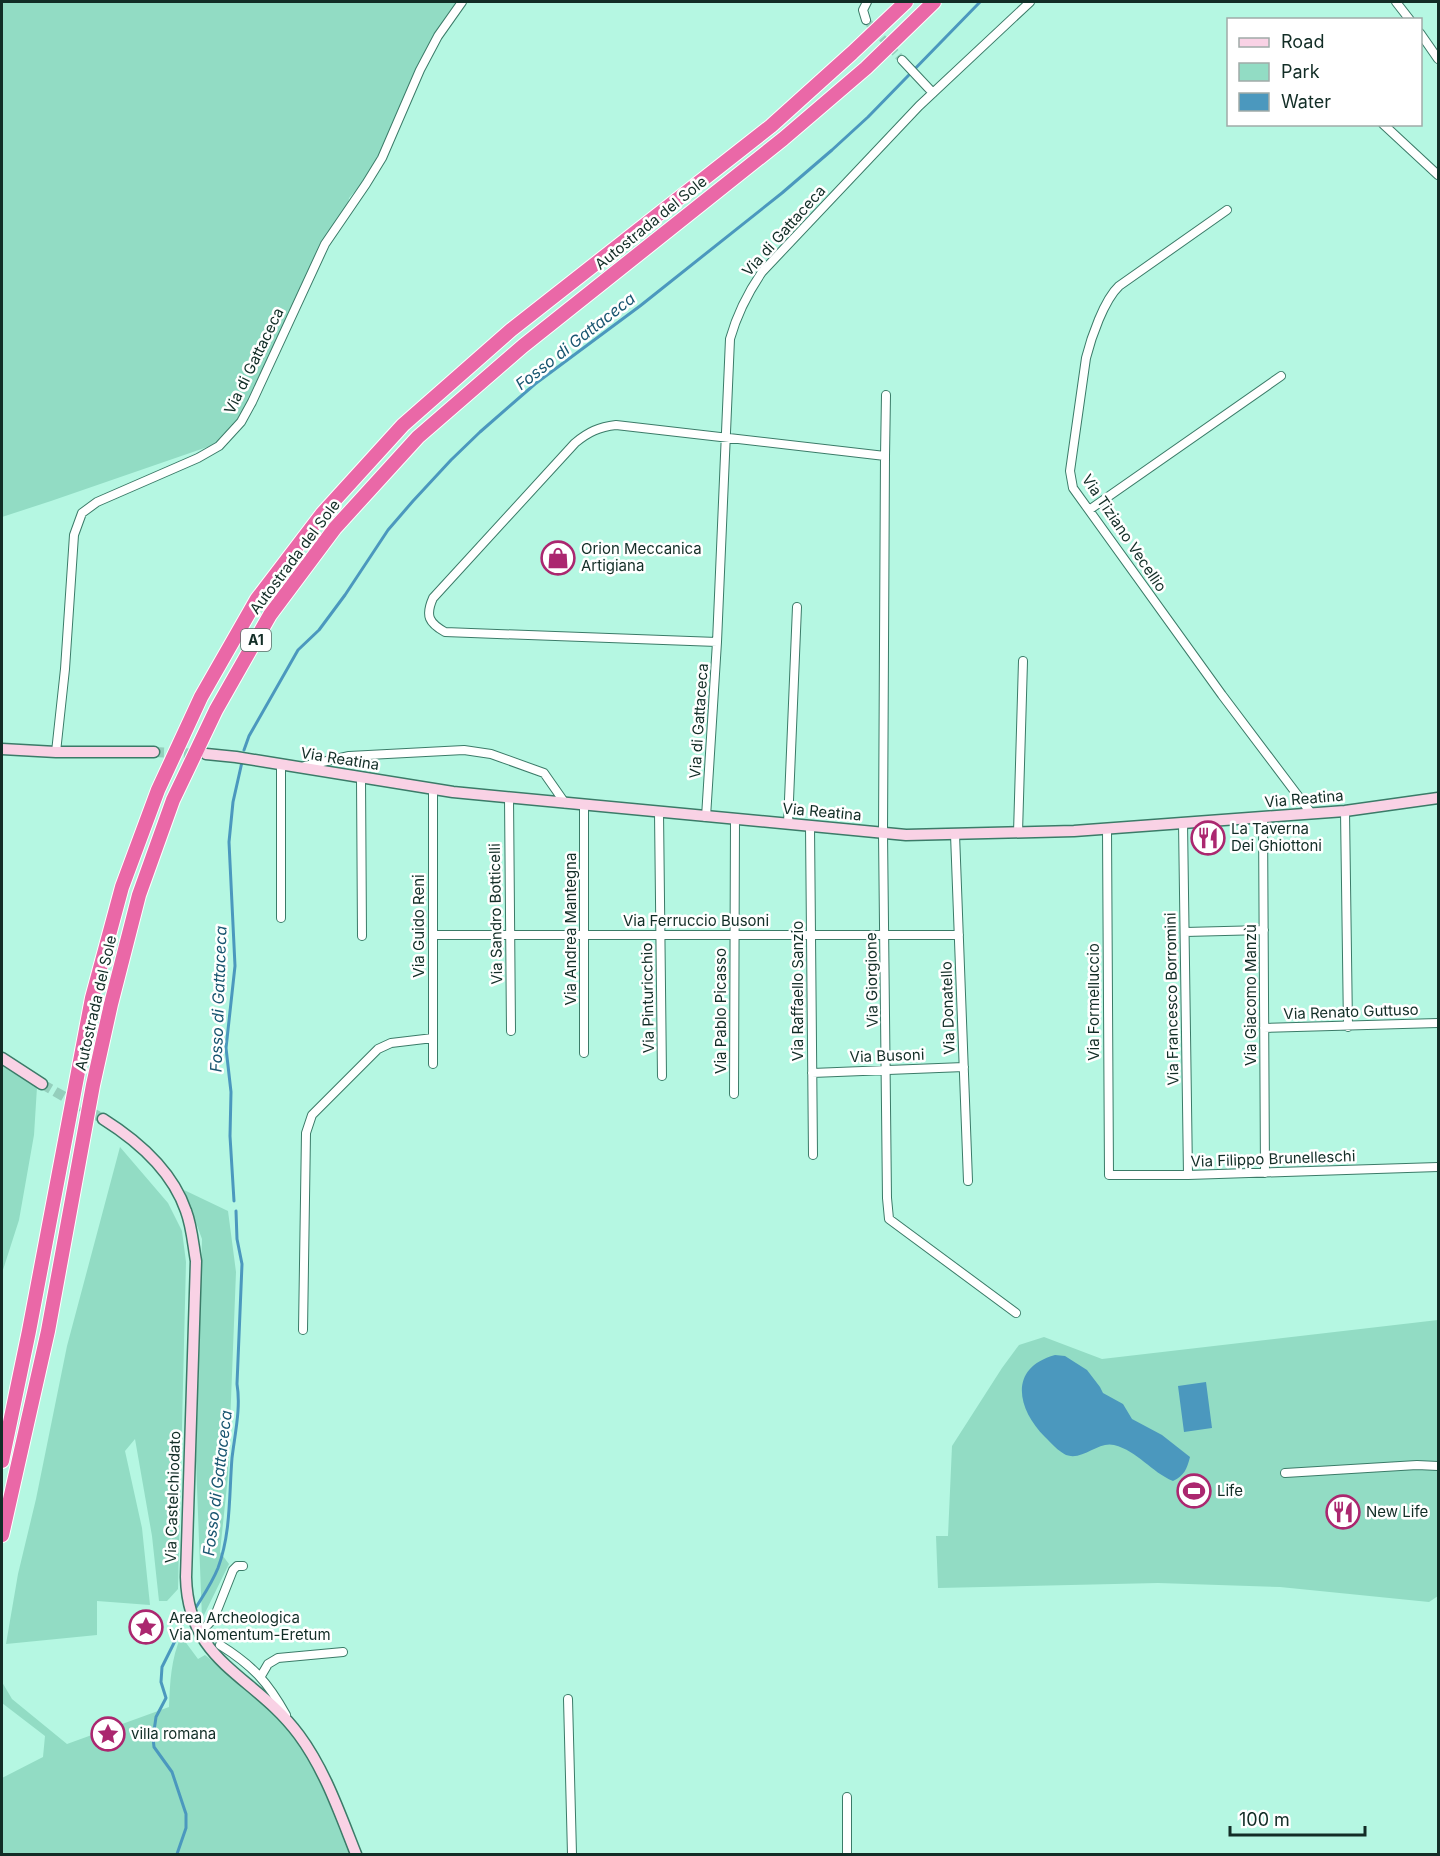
<svg xmlns="http://www.w3.org/2000/svg" width="1440" height="1856" viewBox="0 0 1440 1856" font-family="Inter,sans-serif">
  <style>
    .green { fill: #92dcc4 }
    .water { fill: #4b98be }
    .lines { fill: none; stroke-linecap: round; stroke-linejoin: round }
    .stream { stroke: #4b98be; stroke-width: 3 }
    .street-tunnel { stroke: #94cfbc; stroke-width: 8; stroke-dasharray: 8 4; stroke-linecap: butt }
    .secondary-tunnel { stroke: #94cfbc; stroke-width: 10; stroke-dasharray: 10 5; stroke-linecap: butt }
    .street-casing { stroke: #3b7b68; stroke-width: 10 }
    .secondary-casing { stroke: #3b7b68; stroke-width: 13 }
    .highway-casing { stroke: #fff; stroke-width: 16 }
    .street { stroke: #fff; stroke-width: 8 }
    .secondary { stroke: #f9d2e5; stroke-width: 10 }
    .highway { stroke: #ea68a7; stroke-width: 14 }
    .labels { text-anchor: middle; stroke-width: 5; stroke-linejoin: round; paint-order: stroke }
    .shield { fill: #fff; stroke: #596c67; stroke-width: 1.5 }
    .shield-label { font-size: 14px; font-weight: bold; fill: #122d26 }
    .street-label { font-size: 15px; fill: #122d26; stroke: #fff }
    .poi-label { font-size: 15px; fill: #122d26; stroke: #fff; text-anchor: start }
    .water-label { font-size: 16px; font-style: italic; fill: #185570; stroke: #fff }
  </style>
  <rect width="100%" height="100%" fill="#b5f7e2"/>
  <path class="green" d="M 2,2 L 459,2 L 436,36 L 370,174 L 349,198 L 348,205 L 323,244 L 300,290 L 255,391 L 238,422 L 216,444 L 51,501 L 2,517 Z
    M 2,1066 L 37,1087 L 34,1135 L 19,1220 L 2,1273 Z
    M 120,1147 L 168,1203 L 182,1231 L 186,1262 L 178,1589 L 167,1601 L 159,1601 L 152,1536 L 135,1439 L 125,1451 L 142,1528 L 150,1605 L 97,1601 L 97,1635 L 6,1644 L 18,1574 L 36,1499 L 67,1346 Z
    M 184,1190 L 228,1211 L 236,1272 L 228,1476 L 220,1552 L 229,1564 L 202,1619 L 196,1461 L 202,1239 Z
    M 1438,1320 L 1438,1596 L 1429,1602 L 1280,1587 L 1158,1583 L 938,1588 L 936,1536 L 948,1536 L 952,1446 L 1002,1368 L 1019,1345 L 1044,1337 L 1102,1359 Z
    M 181,1636 L 198,1659 L 205,1655 C 227,1673 250,1690 270,1708 C 310,1746 329,1804 349,1854 L 2,1854 L 2,1778 L 43,1757 L 45,1736 L 2,1703 L 2,1682 L 12,1699 L 67,1744 L 169,1707 C 170,1682 171,1659 181,1636 Z"/>
  <path class="water" d="M 1055,1355 L 1065,1356 L 1087,1370 L 1100,1387 L 1103,1393 L 1123,1404 L 1132,1419 L 1162,1435 L 1190,1457 C 1187,1469 1184,1476 1173,1481 C 1151,1472 1138,1451 1114,1445 C 1098,1441 1083,1461 1066,1455 C 1058,1451 1051,1443 1045,1437 C 1017,1409 1008,1368 1055,1355 Z
    M 1206,1382 L 1212,1428 L 1184,1432 L 1178,1386 Z"/>
  <g class="lines">
    <path class="stream" d="M 244,750 L 249,736 L 298,650 L 319,630 L 345,595 L 388,530 L 413,501 L 451,460 L 480,432 L 535,384 L 640,306 L 782,193 L 832,150 L 868,117 L 980,2
      M 234,1201 L 230,1136 L 231,1092 L 226,1048 L 235,966 L 229,842 L 233,802 L 242,762
      M 195,1609 C 203,1596 212,1583 218,1568 C 231,1533 229,1495 232,1458 C 235,1433 241,1408 237,1384 L 242,1264 L 237,1239 L 236,1211
      M 177,1854 L 186,1828 L 186,1814 L 172,1772 L 154,1747 L 153,1738 L 156,1717 L 166,1698 L 161,1682 L 162,1667 L 180,1631"/>
    <path class="street-tunnel" d="M 866,20 L 902,60"/>
    <path class="secondary-tunnel" d="M 154,752 L 202,754
      M 42,1084 L 103,1119"/>
    <defs>
      <path id="street" d="M 1396,2 L 1410,20
        M 866,20 L 863,10 L 867,2
        M 1420,33 L 1438,59
        M 902,60 L 933,93
        M 1383,124 L 1438,175
        M 1227,210 L 1119,286 C 1104,300 1091,338 1086,358 L 1070,471 L 1073,488 L 1222,695 L 1311,813
        M 885,456 L 886,395
        M 1089,510 L 1281,376
        M 717,642 L 445,632 C 429,623 425,616 433,598 L 575,443 C 588,432 599,427 616,425 L 885,456 L 883,833 L 887,1198 L 889,1219 L 1016,1313
        M 56,752 L 65,669 L 74,535 L 82,513 L 97,502 L 198,458 L 219,446 L 241,422 L 252,402 L 325,244 L 366,184 L 382,158 L 420,70 L 438,36 L 462,2
        M 281,766 L 281,918
        M 305,766 L 349,756 L 464,750 L 491,754 L 544,773 L 565,803
        M 361,778 L 362,936
        M 509,797 L 511,1031
        M 584,805 L 584,1053
        M 1345,811 L 1348,1027
        M 659,812 L 662,1076
        M 706,817 L 717,642 L 730,339 C 737,314 747,294 762,272 L 919,106 L 1030,2
        M 1263,817 L 1265,1173
        M 1183,822 L 1188,1175
        M 788,824 L 797,607
        M 810,826 L 813,1155
        M 1107,829 L 1109,1175 L 1188,1175 L 1438,1167
        M 1018,833 L 1023,661
        M 955,834 L 968,1181
        M 1185,932 L 1264,930
        M 433,935 L 959,935
        M 1264,1028 L 1438,1023
        M 433,1064 L 433,789
        M 812,1073 L 964,1067
        M 734,1094 L 735,819
        M 303,1330 L 306,1133 L 312,1115 L 378,1049 L 391,1043 L 433,1038
        M 1285,1473 L 1417,1465 L 1438,1466
        M 199,1634 L 214,1618 L 233,1570 L 237,1566 L 243,1566
        M 220,1645 C 252,1665 268,1682 286,1715
        M 261,1676 L 268,1664 L 278,1658 L 343,1652
        M 568,1699 L 572,1854
        M 847,1797 L 847,1854"/>
      <path id="secondary" d="M 2,749 L 56,752 L 154,752
        M 206,754 L 236,757 L 453,792 L 906,835 L 1074,831 L 1345,811 L 1438,798
        M 2,1058 L 42,1084
        M 103,1119 C 138,1141 172,1170 186,1211 C 192,1227 193,1244 196,1261 L 186,1577 C 188,1664 254,1674 299,1735 C 325,1770 340,1814 356,1854"/>
      <path id="highway" d="M 2,1461 L 29,1331 L 92,998 L 122,887 L 158,790 L 201,697 L 257,599 L 322,514 L 403,425 L 511,330 L 771,126 L 852,53 L 906,2
        M 2,1535 L 48,1331 L 93,1085 L 111,1004 L 139,895 L 173,800 L 216,710 L 270,615 L 335,528 L 418,437 L 523,346 L 783,139 L 866,68 L 934,2"/>
    </defs>
    <use href="#street" class="street-casing"/>
    <use href="#secondary" class="secondary-casing"/>
    <use href="#highway" class="highway-casing"/>
    <use href="#street" class="street"/>
    <use href="#secondary" class="secondary"/>
    <use href="#highway" class="highway"/>
  </g>
  <defs>
    <symbol id="shop-ring" viewBox="-11 -11 22 22"><circle r="9.5" fill="#fff" stroke="#ab276f" stroke-width="1.5"/><path d="M-5-2.5h2.3a2.7 3.5 0 0 1 5.4 0H5L5.5 6h-11ZM-1.5-2.5h3a1.5 2.3 0 0 0-3 0Z" fill="#ab276f"/></symbol>
    <symbol id="restaurant-ring" viewBox="-11 -11 22 22"><circle r="9.5" fill="#fff" stroke="#ab276f" stroke-width="1.5"/><path d="M-5-6h1v4h1v-4h1v4h1v-4h1v5L-1.5 .5V6h-2V.5L-5-1ZM5-6V6H3V1.5H1.5Q1.5-4 5-6Z" fill="#ab276f"/></symbol>
    <symbol id="stadium-ring" viewBox="-11 -11 22 22"><circle r="9.5" fill="#fff" stroke="#ab276f" stroke-width="1.5"/><path d="M0-5a6.5 5 0 1 0 0 10a6.5 5 0 1 0 0-10ZM-3.5-1.8h7v3.6h-7Z" fill="#ab276f"/></symbol>
    <symbol id="sight-ring" viewBox="-11 -11 22 22"><circle r="9.5" fill="#fff" stroke="#ab276f" stroke-width="1.5"/><path d="M0-6L1.8-2.2L6-1.7L2.9 1.2L3.7 5.4L0 3.3L-3.7 5.4L-2.9 1.2L-6-1.7L-1.8-2.2Z" fill="#ab276f"/></symbol>
  </defs>
  <g fill-rule="evenodd">
    <use href="#shop-ring" x="539" y="539" width="38" height="38"/>
    <use href="#restaurant-ring" x="1189" y="819" width="38" height="38"/>
    <use href="#stadium-ring" x="1175" y="1472" width="38" height="38"/>
    <use href="#restaurant-ring" x="1324" y="1493" width="38" height="38"/>
    <use href="#sight-ring" x="127" y="1608" width="38" height="38"/>
    <use href="#sight-ring" x="89" y="1715" width="38" height="38"/>
  </g>
  <g class="labels">
    <rect class="shield" x="241" y="629" width="30" height="22" rx="4.5"/>
    <g class="shield-label">
      <text x="256" y="645">A1</text>
    </g>
    <g class="street-label">
      <text transform="translate(651 223) rotate(-39)" y="5">Autostrada del Sole</text>
      <text transform="translate(784 231) rotate(-48)" y="5">Via di Gattaceca</text>
      <text transform="translate(254 361) rotate(-64)" y="5">Via di Gattaceca</text>
      <text transform="translate(1124 533) rotate(56)" y="5">Via Tiziano Vecellio</text>
      <text transform="translate(295 557) rotate(-53)" y="5">Autostrada del Sole</text>
      <text transform="translate(699 721) rotate(-86)" y="5">Via di Gattaceca</text>
      <text transform="translate(340 759) rotate(9)" y="5">Via Reatina</text>
      <text transform="translate(1304 799) rotate(-5)" y="5">Via Reatina</text>
      <text transform="translate(822 812) rotate(5)" y="5">Via Reatina</text>
      <text transform="translate(496 914) rotate(-91)" y="5">Via Sandro Botticelli</text>
      <text x="696" y="926">Via Ferruccio Busoni</text>
      <text transform="translate(419 926) rotate(-90)" y="5">Via Guido Reni</text>
      <text transform="translate(571 929) rotate(-90)" y="5">Via Andrea Mantegna</text>
      <text transform="translate(872 980) rotate(-91)" y="5">Via Giorgione</text>
      <text transform="translate(798 991) rotate(-90)" y="5">Via Raffaello Sanzio</text>
      <text transform="translate(1251 995) rotate(-90)" y="5">Via Giacomo Manzù</text>
      <text transform="translate(648 998) rotate(-91)" y="5">Via Pinturicchio</text>
      <text transform="translate(1172 999) rotate(-91)" y="5">Via Francesco Borromini</text>
      <text transform="translate(1094 1002) rotate(-90)" y="5">Via Formelluccio</text>
      <text transform="translate(96 1003) rotate(-77)" y="5">Autostrada del Sole</text>
      <text transform="translate(948 1008) rotate(-92)" y="5">Via Donatello</text>
      <text transform="translate(721 1011) rotate(-90)" y="5">Via Pablo Picasso</text>
      <text transform="translate(1351 1012) rotate(-2)" y="5">Via Renato Guttuso</text>
      <text transform="translate(887 1056) rotate(-2)" y="5">Via Busoni</text>
      <text transform="translate(1273 1159) rotate(-2)" y="5">Via Filippo Brunelleschi</text>
      <text transform="translate(173 1497) rotate(-88)" y="5">Via Castelchiodato</text>
    </g>
    <g class="poi-label">
      <text x="581" y="554">Orion Meccanica<tspan x="581" dy="17">Artigiana</tspan></text>
      <text x="1231" y="834">La Taverna<tspan x="1231" dy="17">Dei Ghiottoni</tspan></text>
      <text x="1217" y="1496">Life</text>
      <text x="1366" y="1517">New Life</text>
      <text x="169" y="1623">Area Archeologica<tspan x="169" dy="17">Via Nomentum-Eretum</tspan></text>
      <text x="131" y="1739">villa romana</text>
    </g>
    <g class="water-label">
      <text transform="translate(575 341) rotate(-38)" y="6">Fosso di Gattaceca</text>
      <text transform="translate(218 999) rotate(-88)" y="6">Fosso di Gattaceca</text>
      <text transform="translate(217 1483) rotate(-83)" y="6">Fosso di Gattaceca</text>
    </g>
  </g>
  <rect width="1440" height="1856" fill="none" stroke="#122d26" stroke-width="6"/>
  <rect x="1227" y="18" width="195" height="108" fill="#ffffff" stroke="#a0aba8" stroke-width="1.5"/>
  <rect x="1239" y="38" width="30" height="9" fill="#f9d2e5" stroke="#a0aba8" stroke-width="1.5"/>
  <text x="1281" y="48" font-size="18" fill="#122d26">Road</text>
  <rect x="1239" y="63" width="30" height="18" fill="#92dcc4" stroke="#a0aba8" stroke-width="1.5"/>
  <text x="1281" y="78" font-size="18" fill="#122d26">Park</text>
  <rect x="1239" y="93" width="30" height="18" fill="#4b98be" stroke="#a0aba8" stroke-width="1.5"/>
  <text x="1281" y="108" font-size="18" fill="#122d26">Water</text>
  <path d="M1230 1826v9h135v-9" fill="none" stroke="#122d26" stroke-width="3"/>
  <text x="1239" y="1826" font-size="18" fill="#122d26" stroke="#ffffff" stroke-width="4.5" paint-order="stroke">100 m</text>
</svg>
